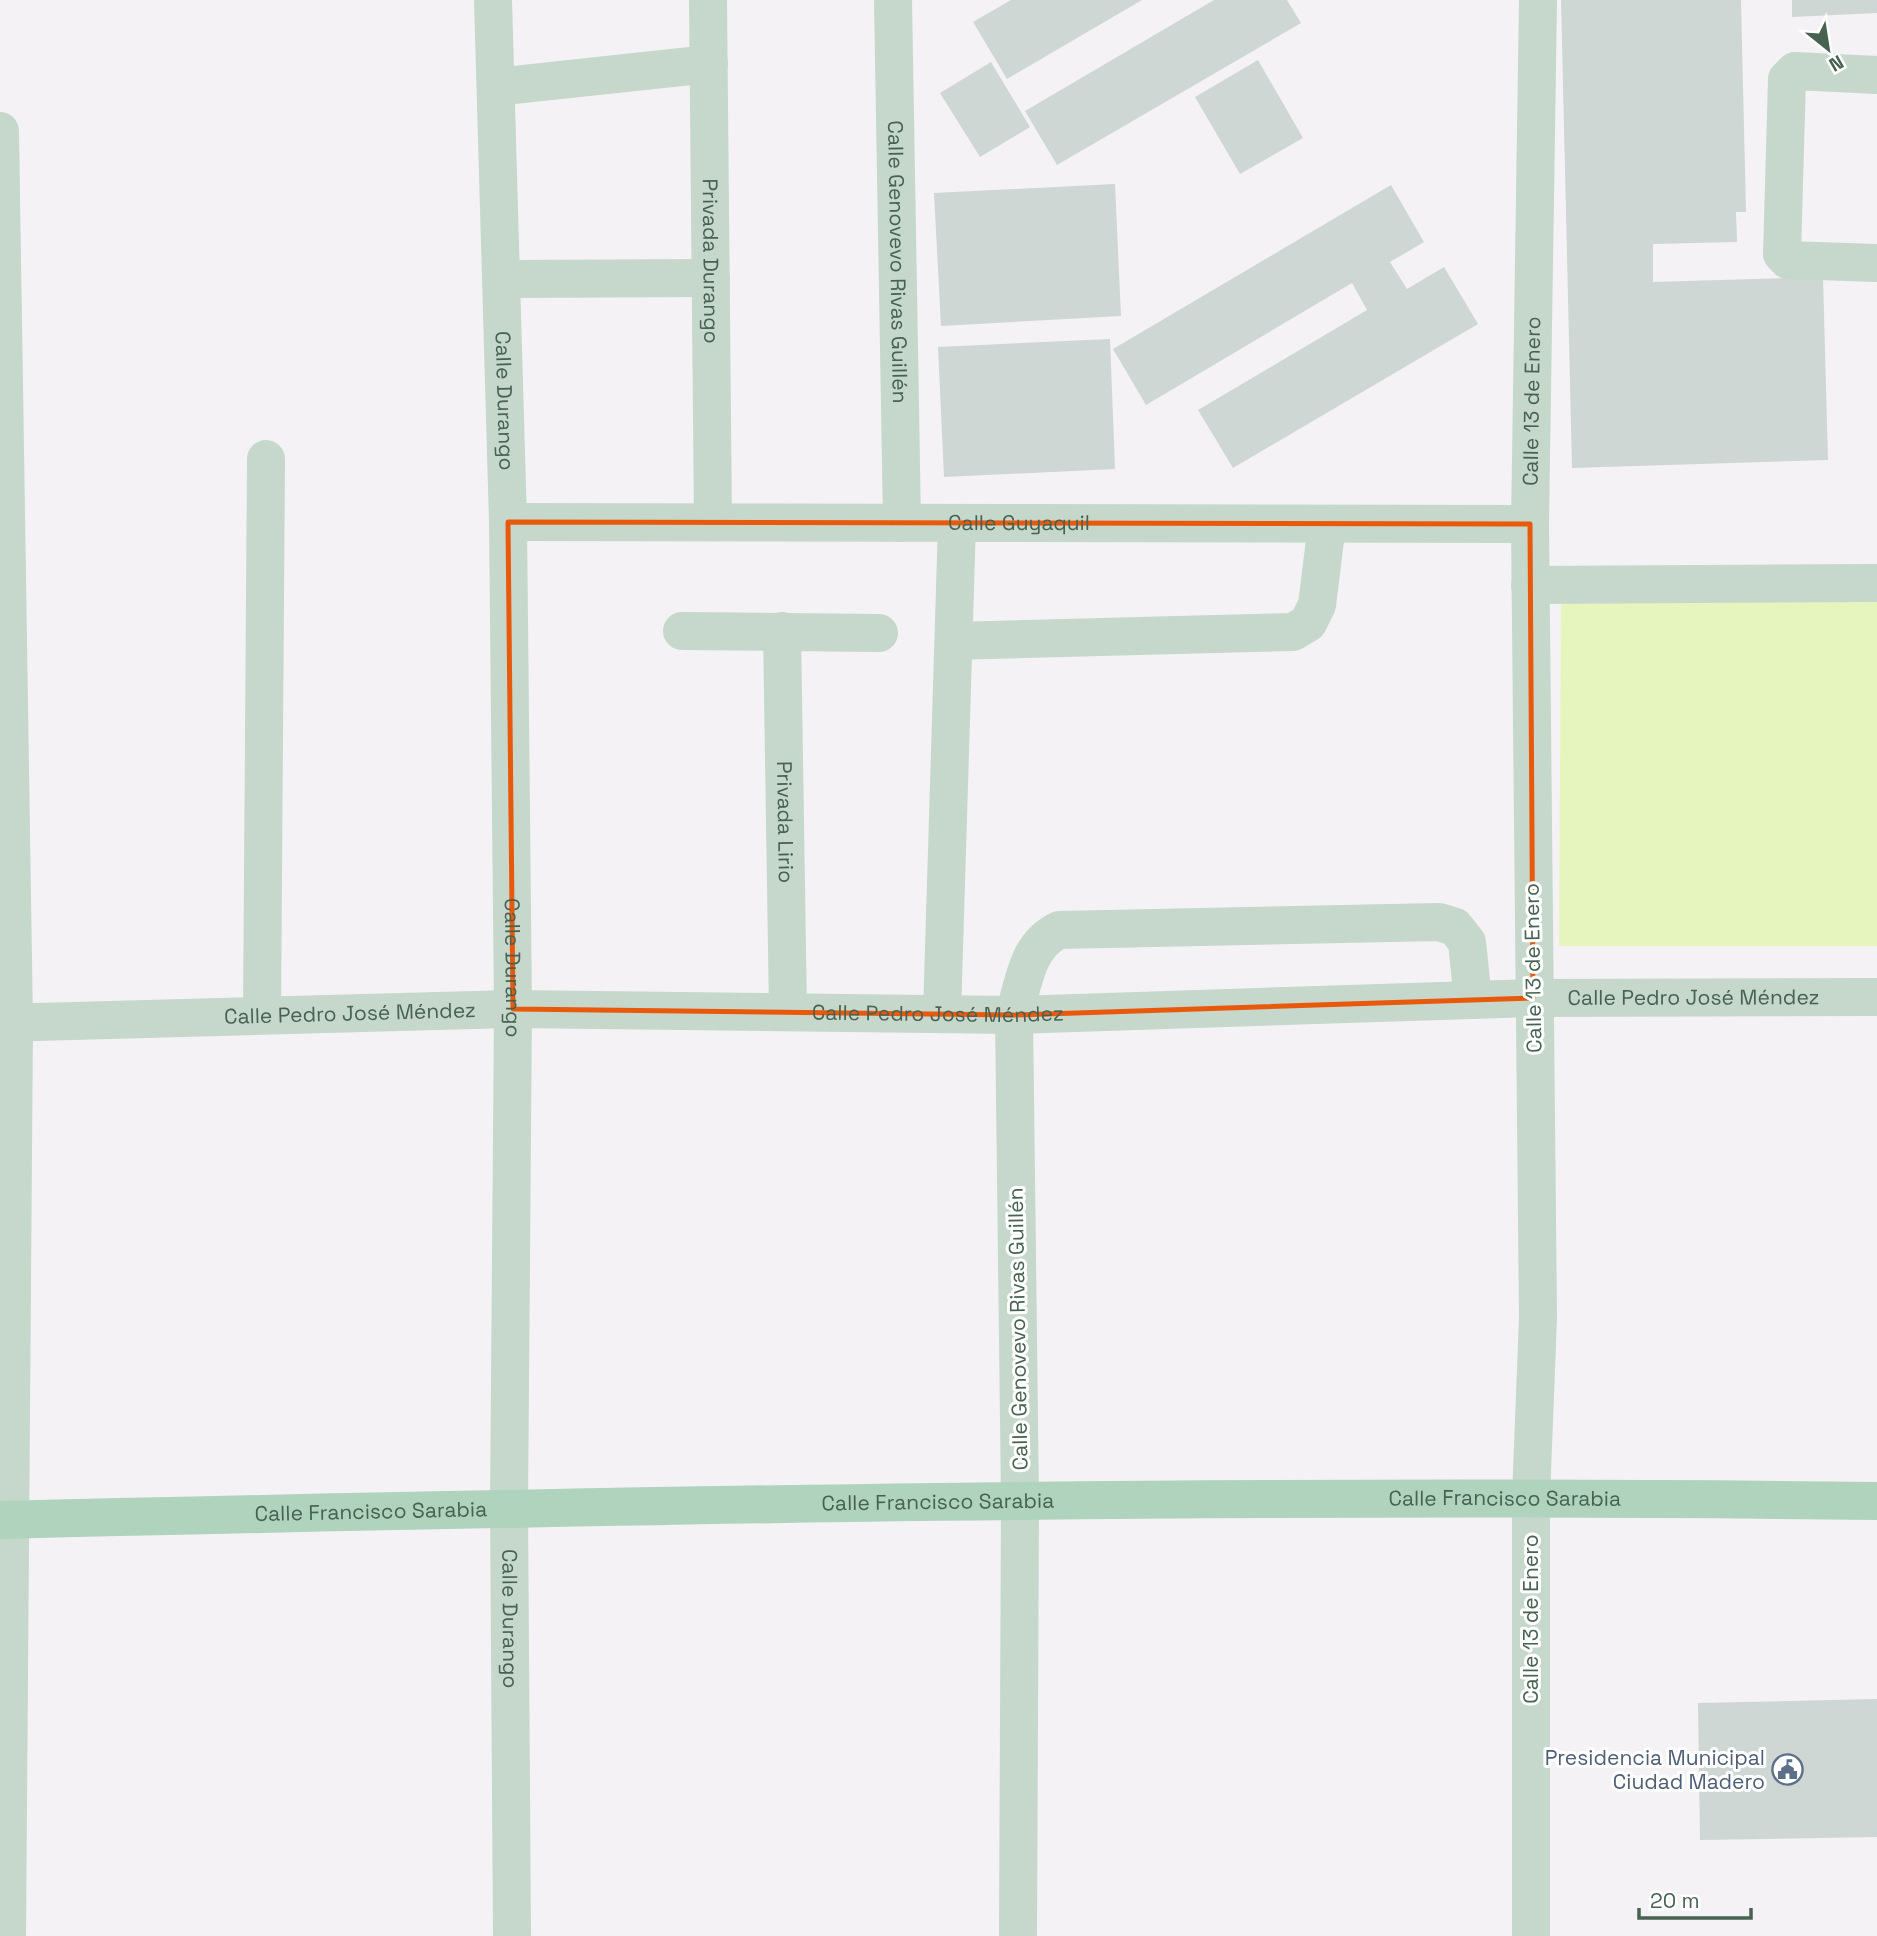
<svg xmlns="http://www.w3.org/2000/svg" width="1877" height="1936" viewBox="0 0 1877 1936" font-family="'Space Grotesk',sans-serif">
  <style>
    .green { fill: #e6f5be }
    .building { fill: #ced7d4 }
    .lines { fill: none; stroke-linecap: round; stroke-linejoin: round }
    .minor { stroke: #c5d8cb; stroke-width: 38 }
    .major { stroke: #afd3bd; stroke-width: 38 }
    .marked { fill: none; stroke: #e8590c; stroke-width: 5; stroke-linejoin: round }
    .labels { text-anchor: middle; stroke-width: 6; stroke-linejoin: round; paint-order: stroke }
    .street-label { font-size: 21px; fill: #476251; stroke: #fff }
    .service-label { font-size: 21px; fill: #4e5e75; stroke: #fff; text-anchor: end }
  </style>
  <rect width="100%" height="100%" fill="#f4f2f5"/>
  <path class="green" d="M 1561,598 L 1877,598 L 1877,946 L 1559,946 Z"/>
  <path class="building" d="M 1011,0 L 1142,0 L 1007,79 L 973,22 Z
    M 1214,0 L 1287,0 L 1301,23 L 1057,165 L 1025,111 Z
    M 1561,0 L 1741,0 L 1746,212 L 1736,212 L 1737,242 L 1653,244 L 1653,282 L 1823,277 L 1828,460 L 1572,468 Z
    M 1792,0 L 1877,0 L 1877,13 L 1792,17 Z
    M 1258,60 L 1303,138 L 1240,174 L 1195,97 Z
    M 991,62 L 1030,127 L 980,157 L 940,93 Z
    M 1115,184 L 1121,316 L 941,326 L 934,193 Z
    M 1391,185 L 1424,242 L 1390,262 L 1407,289 L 1444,267 L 1478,324 L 1233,468 L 1198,410 L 1367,310 L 1352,283 L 1146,405 L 1113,349 Z
    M 1110,339 L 1115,469 L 944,477 L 938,347 Z
    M 1877,1699 L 1877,1837 L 1700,1840 L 1698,1703 Z"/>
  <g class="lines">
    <g class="minor">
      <path id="s1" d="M 493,0 L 508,522 L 513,1009 L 509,1507 L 512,1936"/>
      <path id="s2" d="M 708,0 L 713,522"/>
      <path id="s3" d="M 893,0 L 902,523"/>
      <path d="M 1877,75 L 1795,71 L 1787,79 L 1782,254 L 1788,260 L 1877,263"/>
      <path d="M 496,87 L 709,64"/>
      <path d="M 0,131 L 14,1023 L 7,1936"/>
      <path d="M 501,279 L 711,278"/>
      <path id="s4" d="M 508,522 L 1530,524"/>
      <path d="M 1530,585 L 1877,583"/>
      <path d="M 682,631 L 879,633"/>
      <path id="s5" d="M 782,631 L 788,1012"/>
      <path d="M 954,641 L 1293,632 L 1308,623 L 1317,605 L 1327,524"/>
      <path d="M 942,1014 L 957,523"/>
      <path d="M 262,1015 L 266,459"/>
      <path id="s6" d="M 0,1023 L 513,1009 L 1014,1015 L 1533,998 L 1877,997"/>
      <path d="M 1018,1936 L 1020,1500 L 1014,1015 C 1024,983 1026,946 1059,930 L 1439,922 L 1455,927 L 1467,942 L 1473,1000"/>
      <path id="s7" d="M 1531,1936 L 1531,1497 L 1538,1318 L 1530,524 L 1538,0"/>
    </g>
    <path class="major" id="s8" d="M 0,1520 C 626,1505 1251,1493 1877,1501"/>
  </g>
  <path class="marked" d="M 508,522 L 1530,524 L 1533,998 L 1014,1015 L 513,1009 Z"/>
  <defs>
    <symbol id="civic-ring" viewBox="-11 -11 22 22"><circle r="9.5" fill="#fff" stroke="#5c6f8a" stroke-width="1.5"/><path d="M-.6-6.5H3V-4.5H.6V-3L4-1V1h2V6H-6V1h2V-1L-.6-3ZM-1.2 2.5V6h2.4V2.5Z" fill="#5c6f8a"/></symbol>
  </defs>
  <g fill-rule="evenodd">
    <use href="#civic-ring" x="1770" y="1752" width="35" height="35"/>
  </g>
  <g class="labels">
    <g class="street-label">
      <text dy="7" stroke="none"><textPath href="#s2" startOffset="261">Privada Durango</textPath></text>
      <text dy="7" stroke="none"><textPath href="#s3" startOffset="262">Calle Genovevo Rivas Guillén</textPath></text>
      <text dy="7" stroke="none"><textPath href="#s1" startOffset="401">Calle Durango</textPath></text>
      <text dy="7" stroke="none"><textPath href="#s7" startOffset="1535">Calle 13 de Enero</textPath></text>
      <text dy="7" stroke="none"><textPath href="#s4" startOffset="511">Calle Guyaquil</textPath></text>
      <text dy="7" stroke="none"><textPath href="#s5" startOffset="191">Privada Lirio</textPath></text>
      <text dy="7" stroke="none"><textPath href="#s1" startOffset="968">Calle Durango</textPath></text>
      <text transform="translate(1533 968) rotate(-91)" y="7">Calle 13 de Enero</text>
      <text dy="7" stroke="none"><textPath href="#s6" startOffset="1694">Calle Pedro José Méndez</textPath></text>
      <text dy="7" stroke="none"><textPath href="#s6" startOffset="350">Calle Pedro José Méndez</textPath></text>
      <text dy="7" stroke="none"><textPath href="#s6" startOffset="938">Calle Pedro José Méndez</textPath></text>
      <text transform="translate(1018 1329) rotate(-91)" y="7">Calle Genovevo Rivas Guillén</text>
      <text dy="7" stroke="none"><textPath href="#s8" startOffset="1505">Calle Francisco Sarabia</textPath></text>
      <text dy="7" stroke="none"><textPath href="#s8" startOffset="938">Calle Francisco Sarabia</textPath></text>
      <text dy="7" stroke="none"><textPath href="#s8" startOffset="371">Calle Francisco Sarabia</textPath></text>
      <text dy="7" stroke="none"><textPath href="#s1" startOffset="1619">Calle Durango</textPath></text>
      <text transform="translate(1531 1619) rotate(-90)" y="7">Calle 13 de Enero</text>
    </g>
    <g class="service-label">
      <text x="1765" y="1765">Presidencia Municipal<tspan x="1765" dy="24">Ciudad Madero</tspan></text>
    </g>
  </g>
  <g transform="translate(1828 49) rotate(150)" stroke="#ffffff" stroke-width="5" paint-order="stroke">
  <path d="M0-5L12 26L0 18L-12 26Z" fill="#476251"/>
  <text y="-10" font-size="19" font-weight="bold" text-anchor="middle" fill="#476251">N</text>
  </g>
  <path d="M1639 1908v10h112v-10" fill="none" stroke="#476251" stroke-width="3.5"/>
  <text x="1650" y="1908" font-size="21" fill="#476251" stroke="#ffffff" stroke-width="5" paint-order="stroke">20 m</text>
</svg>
